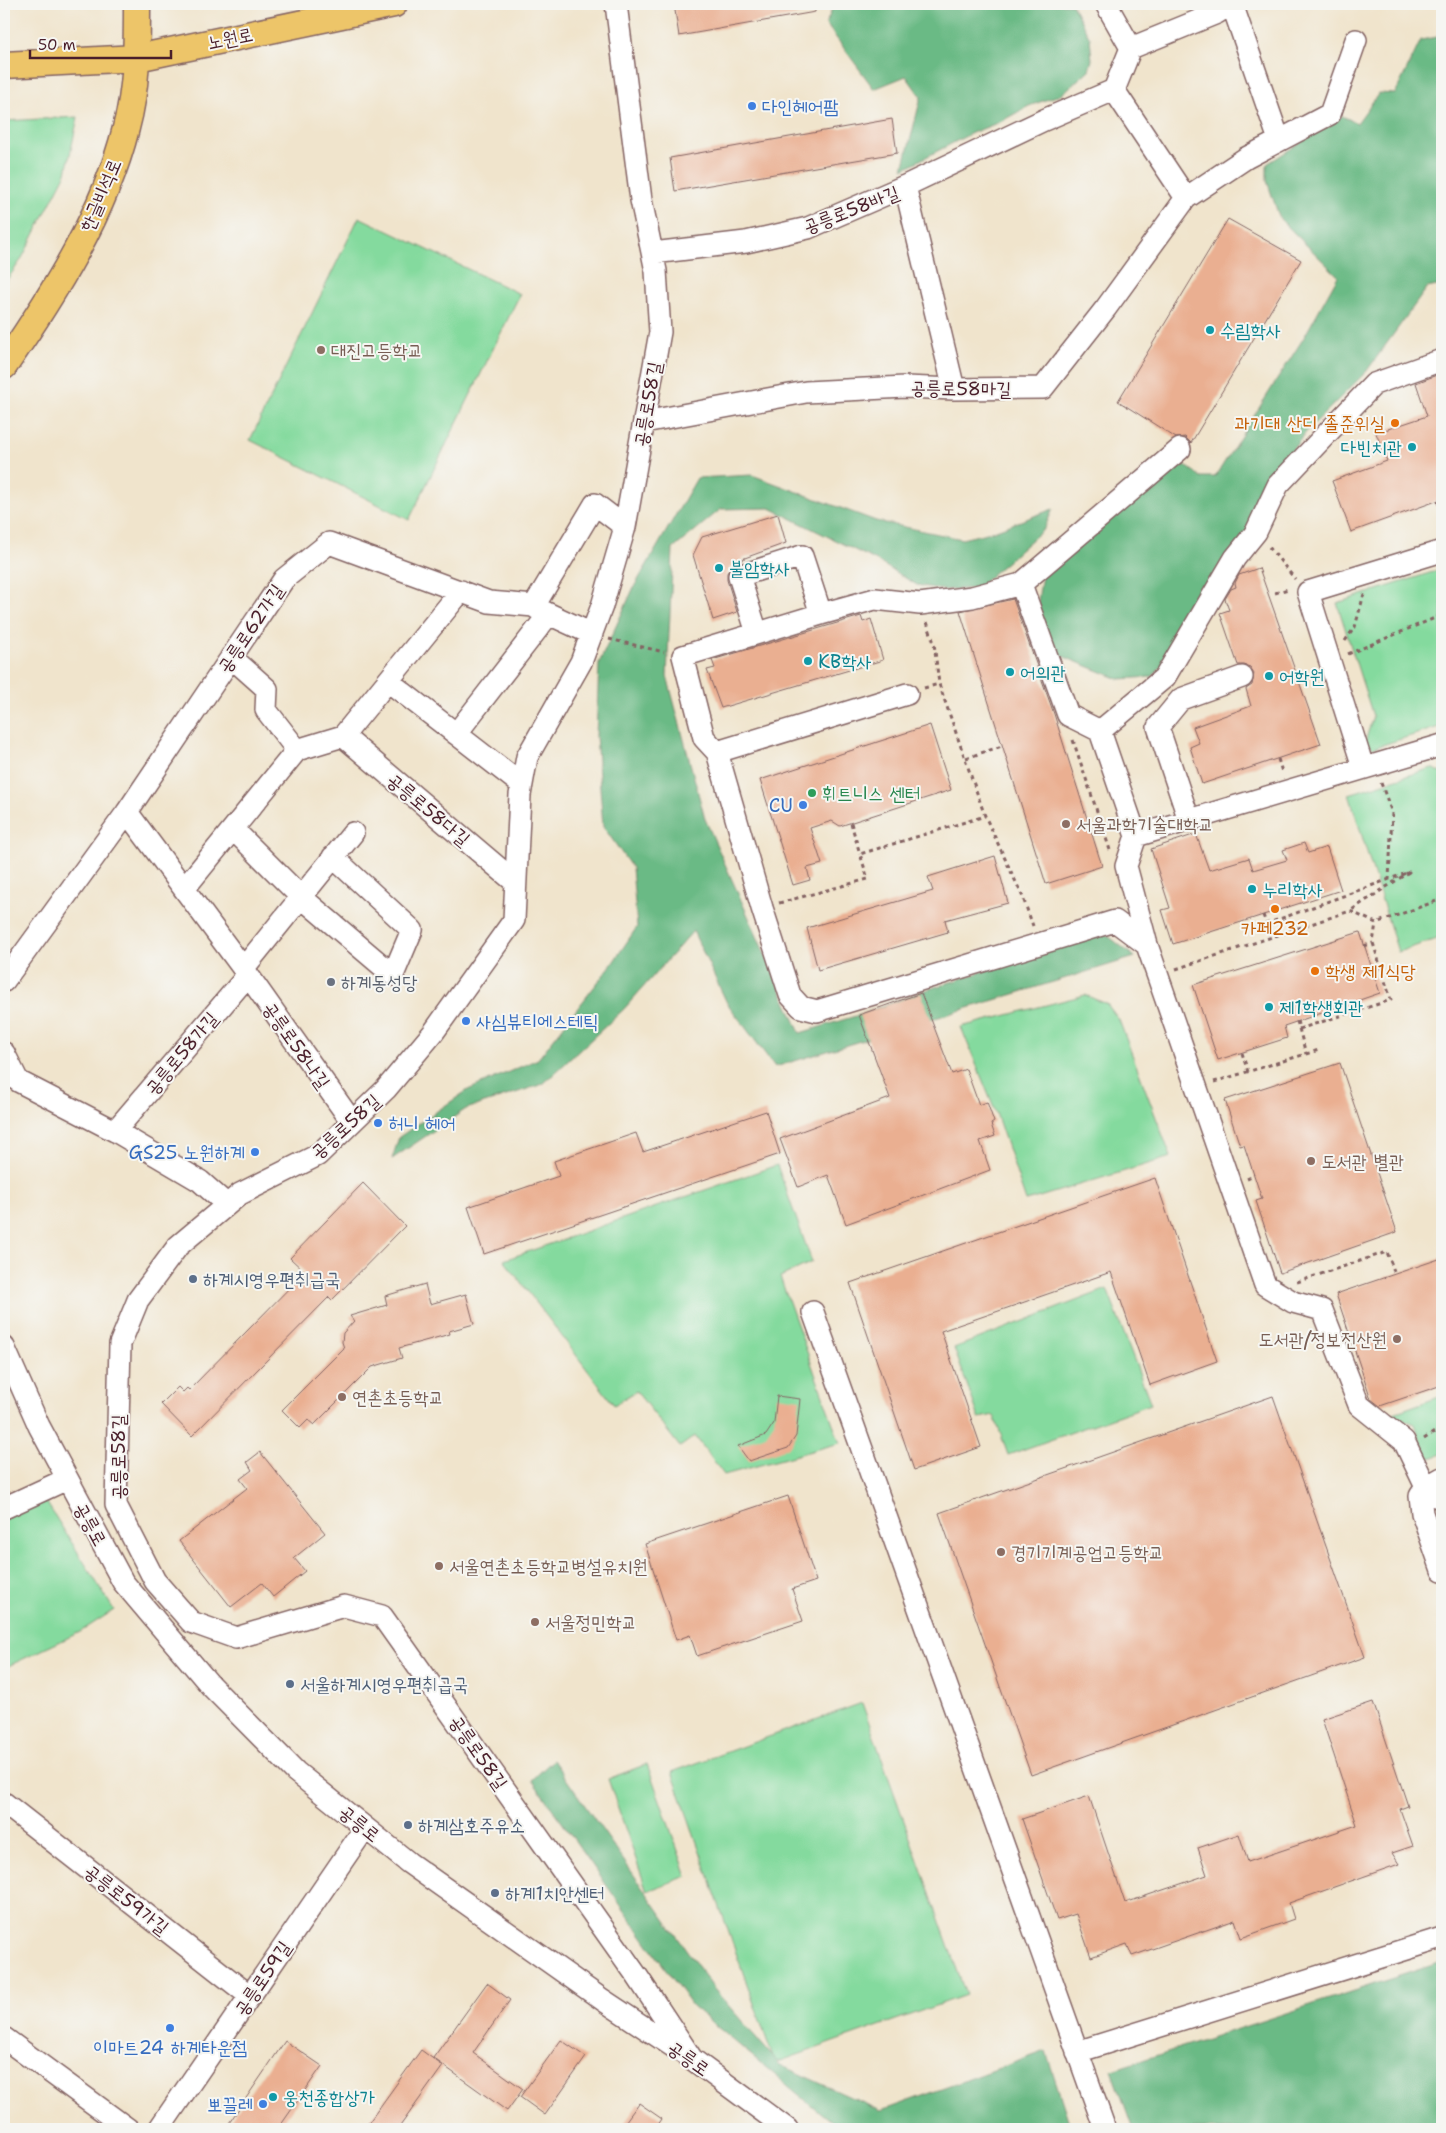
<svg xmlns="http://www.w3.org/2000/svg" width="1446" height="2133" viewBox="0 0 1446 2133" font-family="'Shantell Sans','Poor Story',sans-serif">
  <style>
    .green { fill: #84da9e; stroke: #677c64 }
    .forest { fill: #6bba85; stroke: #5a6c58 }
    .building { fill: #eaaf91 }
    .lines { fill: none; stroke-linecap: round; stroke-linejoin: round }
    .minor-casing { stroke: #846463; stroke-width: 24 }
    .major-casing { stroke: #846463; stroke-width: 29 }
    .path { stroke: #846463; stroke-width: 3; stroke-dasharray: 4 4; stroke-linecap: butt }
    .minor { stroke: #fff; stroke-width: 21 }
    .major { stroke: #edc569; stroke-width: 26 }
    .shop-dot { fill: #3f7fe0; stroke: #f6f6f2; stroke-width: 2 }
    .culture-dot { fill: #0f9aa8; stroke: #f6f6f2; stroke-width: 2 }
    .education-dot { fill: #8d6e63; stroke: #f6f6f2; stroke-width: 2 }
    .food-dot { fill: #e8710a; stroke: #f6f6f2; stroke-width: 2 }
    .leisure-dot { fill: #2e9e5b; stroke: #f6f6f2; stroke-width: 2 }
    .worship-dot { fill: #6b7280; stroke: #f6f6f2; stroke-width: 2 }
    .service-dot { fill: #5c6f8a; stroke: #f6f6f2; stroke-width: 2 }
    .labels { text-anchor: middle; stroke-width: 4; stroke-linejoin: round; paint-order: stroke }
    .street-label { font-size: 19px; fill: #4a1f2b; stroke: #f6f6f2 }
    .shop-label { font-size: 19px; fill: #366cbe; stroke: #f6f6f2; text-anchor: start }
    .culture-label { font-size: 19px; fill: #0d838f; stroke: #f6f6f2; text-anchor: start }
    .education-label { font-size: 19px; fill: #785e54; stroke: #f6f6f2; text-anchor: start }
    .food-label { font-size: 19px; fill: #c56008; stroke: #f6f6f2; text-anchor: end }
    .leisure-label { font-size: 19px; fill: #27864d; stroke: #f6f6f2; text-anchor: start }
    .worship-label { font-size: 19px; fill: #5b616d; stroke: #f6f6f2; text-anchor: start }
    .service-label { font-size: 19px; fill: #4e5e75; stroke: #f6f6f2; text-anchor: start }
  </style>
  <rect width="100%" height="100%" fill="#f6f6f2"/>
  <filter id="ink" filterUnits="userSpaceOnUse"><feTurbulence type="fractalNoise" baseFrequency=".02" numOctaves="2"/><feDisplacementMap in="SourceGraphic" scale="10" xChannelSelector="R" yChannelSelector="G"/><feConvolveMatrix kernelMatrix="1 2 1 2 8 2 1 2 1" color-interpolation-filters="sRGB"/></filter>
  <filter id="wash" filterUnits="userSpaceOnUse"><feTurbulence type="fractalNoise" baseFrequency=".0096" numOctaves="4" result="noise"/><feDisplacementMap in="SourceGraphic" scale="20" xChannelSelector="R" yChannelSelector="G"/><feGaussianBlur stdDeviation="1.12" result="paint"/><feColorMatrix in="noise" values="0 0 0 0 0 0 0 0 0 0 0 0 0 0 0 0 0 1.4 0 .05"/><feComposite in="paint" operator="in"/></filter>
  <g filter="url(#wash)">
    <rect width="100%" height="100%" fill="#f0e4cc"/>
    <path class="green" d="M 78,117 L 66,173 L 21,260 L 4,284 L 4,121 Z
      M 359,217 L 520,294 L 409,520 L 250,440 Z
      M 1442,569 L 1442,726 L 1373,748 L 1365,742 L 1373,716 L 1337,603 Z
      M 1432,768 L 1442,774 L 1442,937 L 1398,952 L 1349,794 Z
      M 1085,995 L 1107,1004 L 1119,1020 L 1171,1157 L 1026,1201 L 996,1113 L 961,1027 Z
      M 777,1165 L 812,1262 L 780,1277 L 840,1443 L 724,1475 L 695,1436 L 680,1447 L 636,1391 L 614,1405 L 504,1260 Z
      M 1107,1289 L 1151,1404 L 1008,1455 L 994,1415 L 979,1418 L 954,1348 Z
      M 1442,1396 L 1442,1454 L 1427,1459 L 1415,1424 L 1391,1414 Z
      M 45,1500 L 114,1610 L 80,1632 L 4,1668 L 4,1518 Z
      M 862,1703 L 966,1995 L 775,2063 L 672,1772 Z
      M 647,1764 L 687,1876 L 647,1891 L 608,1779 Z"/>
    <path class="forest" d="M 834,4 L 1072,4 L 1090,38 L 1092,60 L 1089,70 L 1062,94 L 1029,106 L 1000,122 L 972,133 L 903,169 L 921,97 L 906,76 L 874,89 L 826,24 Z
      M 1442,36 L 1442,285 L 1427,288 L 1366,372 L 1307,431 L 1265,485 L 1247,539 L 1171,656 L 1152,677 L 1119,679 L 1047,650 L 1038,601 L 1042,575 L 1160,474 L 1185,465 L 1201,477 L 1215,477 L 1303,339 L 1338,276 L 1280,219 L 1267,181 L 1267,164 L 1342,116 L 1357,123 L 1379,93 L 1395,94 L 1421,40 Z
      M 752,475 L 876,521 L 962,539 L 991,532 L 1053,509 L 1044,529 L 977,588 L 944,590 L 917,585 L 875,560 L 770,508 L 721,509 L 673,549 L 667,676 L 705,819 L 800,1033 L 859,1015 L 920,992 L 1103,932 L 1135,957 L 775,1067 L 727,1003 L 693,931 L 624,1009 L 543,1084 L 466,1109 L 392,1159 L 399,1137 L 468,1090 L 538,1059 L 612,964 L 637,927 L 632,868 L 603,826 L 596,736 L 599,663 L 634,587 L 697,478 Z
      M 553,1760 L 714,1989 L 780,2065 L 881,2111 L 1046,2051 L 1071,2129 L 840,2129 L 692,2006 L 532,1780 Z
      M 1442,1962 L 1442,2129 L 1133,2129 L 1112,2070 Z"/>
    <g id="blocks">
      <path class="building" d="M 674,4 L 815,4 L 815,12 L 679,36 Z
        M 892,119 L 897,153 L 675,191 L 670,158 Z
        M 1228,219 L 1301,260 L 1191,443 L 1185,437 L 1176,438 L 1118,401 Z
        M 1442,373 L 1442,499 L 1351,532 L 1332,481 L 1387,461 L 1376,433 L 1427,416 L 1416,383 Z
        M 778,514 L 786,543 L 742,559 L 741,562 L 730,567 L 727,573 L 727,580 L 737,612 L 713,620 L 693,555 L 702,537 Z
        M 1259,568 L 1321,744 L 1202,784 L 1190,747 L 1199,743 L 1193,727 L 1251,706 L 1246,689 L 1252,685 L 1254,673 L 1250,667 L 1244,665 L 1238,665 L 1220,613 L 1229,610 L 1225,599 L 1231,589 L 1236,587 L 1235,583 L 1239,575 Z
        M 1013,599 L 1054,714 L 1102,866 L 1046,884 L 960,611 Z
        M 861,616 L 863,622 L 871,619 L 883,660 L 721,708 L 707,670 L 715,668 L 712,660 Z
        M 930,725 L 951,790 L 840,826 L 832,821 L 810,828 L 822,864 L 807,868 L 810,880 L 793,885 L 760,780 Z
        M 1196,834 L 1209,870 L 1249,858 L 1253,870 L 1287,860 L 1283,850 L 1304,843 L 1308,853 L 1327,847 L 1341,890 L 1173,944 L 1162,910 L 1170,908 L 1151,849 Z
        M 995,856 L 1008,903 L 945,920 L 948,932 L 818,970 L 807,928 L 933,891 L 928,877 Z
        M 1360,932 L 1380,993 L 1284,1026 L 1287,1038 L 1218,1060 L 1193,985 Z
        M 921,993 L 952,1074 L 966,1069 L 979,1105 L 987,1102 L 994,1122 L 991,1124 L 995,1136 L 980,1141 L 990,1170 L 846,1224 L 828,1175 L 798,1187 L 780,1139 L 890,1098 L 859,1015 Z
        M 1340,1063 L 1397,1232 L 1280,1273 L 1256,1201 L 1262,1199 L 1244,1145 L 1240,1146 L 1225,1100 Z
        M 766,1111 L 780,1154 L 484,1254 L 468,1207 L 559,1176 L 554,1161 L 636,1133 L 643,1152 Z
        M 1155,1178 L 1217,1361 L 1150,1385 L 1111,1272 L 941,1331 L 981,1447 L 914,1470 L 850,1283 Z
        M 363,1183 L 405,1226 L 332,1300 L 329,1297 L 192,1436 L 161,1404 L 178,1387 L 183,1392 L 187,1388 L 189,1390 L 305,1272 L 290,1258 Z
        M 1442,1258 L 1442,1385 L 1380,1406 L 1371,1399 L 1336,1294 Z
        M 425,1284 L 430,1304 L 466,1294 L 474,1324 L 449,1331 L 450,1334 L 399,1348 L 402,1358 L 372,1367 L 314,1425 L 308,1420 L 300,1428 L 282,1410 L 344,1348 L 342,1342 L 343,1333 L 354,1321 L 350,1316 L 387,1305 L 385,1296 Z
        M 777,1396 L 800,1399 L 796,1436 L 788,1448 L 749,1461 L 738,1446 L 766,1435 L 774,1423 Z
        M 1273,1396 L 1365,1657 L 1031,1775 L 939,1513 Z
        M 260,1452 L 325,1533 L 294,1558 L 305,1571 L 273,1597 L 262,1583 L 231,1607 L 179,1541 L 247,1488 L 240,1479 L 252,1470 L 247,1462 Z
        M 788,1496 L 816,1581 L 792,1589 L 803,1621 L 697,1656 L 690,1635 L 676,1640 L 645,1544 Z
        M 1373,1702 L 1408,1806 L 1400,1809 L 1413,1846 L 1392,1853 L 1399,1864 L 1289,1903 L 1294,1919 L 1241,1938 L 1235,1920 L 1132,1956 L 1127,1944 L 1091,1957 L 1076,1914 L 1057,1920 L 1022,1819 L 1089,1796 L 1125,1903 L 1207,1875 L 1198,1848 L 1239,1834 L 1248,1862 L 1357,1825 L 1322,1719 Z
        M 487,1983 L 510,2000 L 473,2053 L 523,2089 L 507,2111 L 433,2058 Z
        M 561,2040 L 586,2057 L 545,2115 L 520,2097 Z
        M 285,2041 L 322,2066 L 278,2129 L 225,2129 Z
        M 421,2050 L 443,2066 L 398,2129 L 364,2129 Z
        M 639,2103 L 662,2119 L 655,2129 L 620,2129 Z"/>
    </g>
  </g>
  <g filter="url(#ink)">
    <use href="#blocks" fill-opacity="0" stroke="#846463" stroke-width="1"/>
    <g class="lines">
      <defs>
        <path id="minor" d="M 616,4 L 641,200 L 656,271 L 660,332 L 625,527 L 602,606 L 581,662 L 527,757 L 520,795 L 514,920 L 433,1033 L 386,1089 L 318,1155 L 240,1194 L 178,1246 L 138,1300 L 120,1344 L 116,1505 L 155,1581 L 191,1622 L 236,1638 L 344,1606 L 382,1616 L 637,1976 L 692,2059
          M 1106,4 L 1131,48
          M 1232,4 L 1279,140
          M 1114,90 L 1131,48 L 1217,13 L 1231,4
          M 1114,90 L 1186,198
          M 905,186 L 954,389
          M 653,253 L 746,242 L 808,228 L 905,186 L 1044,120 L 1114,90
          M 644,422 L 806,392 L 905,387 L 954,389 L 1043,388 L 1106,308 L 1186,198 L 1246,158 L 1330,114 L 1356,40
          M 1021,584 L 1180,449
          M 536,608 L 592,634
          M 757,633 L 739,576 L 802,556 L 821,614
          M 231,657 L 267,689 L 266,710 L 297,750
          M 388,681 L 522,785
          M 907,694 L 717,752 L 762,908 L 790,995 L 801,1007 L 817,1011 L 1115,921 L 1147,945
          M 1100,731 L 1165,677 L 1235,558 L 1256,532 L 1278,485 L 1374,384 L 1442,360
          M 456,734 L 549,614
          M 343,736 L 515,882
          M 297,750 L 343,736 L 461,591
          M 717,752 L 704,738 L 683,656 L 821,614 L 875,599 L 920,604 L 972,597 L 1021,584 L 1068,715 L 1100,731 L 1136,836 L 1126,866 L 1147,945 L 1265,1285 L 1293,1302 L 1322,1310 L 1359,1405 L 1404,1441 L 1426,1487 L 1420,1496 L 1422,1513 L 1442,1570
          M 1363,767 L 1308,592 L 1442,551
          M 127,812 L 248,975 L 352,1122
          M 1189,820 L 1158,727 L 1181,699 L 1242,677
          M 233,829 L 301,897 L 393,975 L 412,930 L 333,857
          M 1136,836 L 1442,745
          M 184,889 L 297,750
          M 243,969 L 353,833
          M 4,981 L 127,812 L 284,579 L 329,543 L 489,602 L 534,606 L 595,504 L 625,527
          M 4,1053 L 18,1081 L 115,1131 L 200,1181 L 226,1204
          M 115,1131 L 248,975
          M 813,1312 L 1105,2129
          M 4,1347 L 39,1426 L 123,1582 L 211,1686 L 296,1772 L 409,1863 L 603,2000 L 692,2059 L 787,2129
          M 1442,1478 L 1426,1487 L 1435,1496 L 1442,1497
          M 4,1508 L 67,1479
          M 4,1803 L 250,1996
          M 4,2038 L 128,2129
          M 1077,2052 L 1442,1938
          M 159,2129 L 365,1828"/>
        <path id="major" d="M 4,65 L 137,58 L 394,4
          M 4,366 C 53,295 105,213 126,128 C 137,88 137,45 137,4"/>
      </defs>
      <use href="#minor" class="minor-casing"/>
      <use href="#major" class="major-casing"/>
      <path class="path" d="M 1438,501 L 1442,515
        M 1269,547 L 1295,579
        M 1275,593 L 1288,589
        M 927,622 L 934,643 L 939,684 L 985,816 L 1022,895 L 1033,926
        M 609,639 L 664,652
        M 1345,641 L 1355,627 L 1364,594
        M 1348,654 L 1442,615
        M 1297,675 L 1301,674
        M 924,688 L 939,684
        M 1073,740 L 1110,850
        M 966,758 L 1002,746
        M 1278,759 L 1282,772
        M 1381,783 L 1392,813 L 1389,880
        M 851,823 L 860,854
        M 779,903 L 868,879 L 860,854 L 985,816
        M 1263,915 L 1271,937
        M 1266,924 L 1409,872 L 1350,911
        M 1364,946 L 1373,943
        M 1176,969 L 1350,911 L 1376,923 L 1442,899
        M 1297,1021 L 1306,1054
        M 1299,1029 L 1391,1000 L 1373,943 L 1376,923
        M 1242,1053 L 1248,1072
        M 1214,1082 L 1319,1050
        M 1247,1179 L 1254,1176
        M 1297,1282 L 1387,1252 L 1395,1274
        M 1424,1439 L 1442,1427"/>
      <use href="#minor" class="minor"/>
      <use href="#major" class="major"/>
    </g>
  </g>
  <g class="shop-dot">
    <circle cx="752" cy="106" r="5"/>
    <circle cx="803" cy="805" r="5"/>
    <circle cx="466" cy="1021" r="5"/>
    <circle cx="378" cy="1123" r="5"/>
    <circle cx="255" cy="1152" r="5"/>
    <circle cx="170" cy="2028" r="5"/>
    <circle cx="263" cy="2104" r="5"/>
  </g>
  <g class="culture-dot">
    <circle cx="1210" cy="330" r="5"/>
    <circle cx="1412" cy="447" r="5"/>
    <circle cx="719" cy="568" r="5"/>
    <circle cx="808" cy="661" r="5"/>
    <circle cx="1010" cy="672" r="5"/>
    <circle cx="1269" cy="676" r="5"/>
    <circle cx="1252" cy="889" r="5"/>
    <circle cx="1269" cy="1007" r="5"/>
    <circle cx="273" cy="2097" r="5"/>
  </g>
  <g class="education-dot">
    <circle cx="321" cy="350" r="5"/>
    <circle cx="1066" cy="824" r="5"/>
    <circle cx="1311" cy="1161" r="5"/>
    <circle cx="1397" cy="1339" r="5"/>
    <circle cx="342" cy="1397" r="5"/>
    <circle cx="1001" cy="1552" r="5"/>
    <circle cx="439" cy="1566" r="5"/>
    <circle cx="535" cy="1622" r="5"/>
  </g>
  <g class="food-dot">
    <circle cx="1395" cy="423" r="5"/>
    <circle cx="1275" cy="909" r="5"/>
    <circle cx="1315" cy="971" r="5"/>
  </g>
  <circle class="leisure-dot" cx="812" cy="793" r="5"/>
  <circle class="worship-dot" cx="331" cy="982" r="5"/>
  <g class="service-dot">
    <circle cx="193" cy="1279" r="5"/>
    <circle cx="290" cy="1684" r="5"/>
    <circle cx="408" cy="1825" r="5"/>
    <circle cx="495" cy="1893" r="5"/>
  </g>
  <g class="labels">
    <g class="street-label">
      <text transform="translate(230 38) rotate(-12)" y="7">노원로</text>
      <text transform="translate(100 195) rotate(-67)" y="7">한글비석로</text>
      <text transform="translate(851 209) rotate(-21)" y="7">공릉로58바길</text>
      <text transform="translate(961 388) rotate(1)" y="7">공릉로58마길</text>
      <text transform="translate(647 404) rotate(-80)" y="7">공릉로58길</text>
      <text transform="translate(250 628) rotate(-56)" y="7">공릉로62가길</text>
      <text transform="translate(429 809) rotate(40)" y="7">공릉로58다길</text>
      <text transform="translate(297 1045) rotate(55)" y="7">공릉로58나길</text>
      <text transform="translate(181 1053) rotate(-50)" y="7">공릉로58가길</text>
      <text transform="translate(345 1126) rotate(-42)" y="7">공릉로58길</text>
      <text transform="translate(118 1457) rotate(-90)" y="7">공릉로58길</text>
      <text transform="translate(91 1524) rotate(61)" y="7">공릉로</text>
      <text transform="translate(479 1752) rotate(55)" y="7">공릉로58길</text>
      <text transform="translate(360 1823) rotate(39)" y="7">공릉로</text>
      <text transform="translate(127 1899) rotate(38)" y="7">공릉로59가길</text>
      <text transform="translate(262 1978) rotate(-56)" y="7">공릉로59길</text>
      <text transform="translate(689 2058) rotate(35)" y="7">공릉로</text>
    </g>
    <g class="shop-label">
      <text x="762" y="113">다인헤어팜</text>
      <text x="793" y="812" text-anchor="end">CU</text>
      <text x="476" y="1028">사심뷰티에스테틱</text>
      <text x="388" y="1130">허니 헤어</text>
      <text x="245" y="1159" text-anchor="end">GS25 노원하계</text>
      <text x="170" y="2054" text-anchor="middle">이마트24 하계타운점</text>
      <text x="253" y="2111" text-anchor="end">뽀끌레</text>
    </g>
    <g class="culture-label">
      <text x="1220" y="337">수림학사</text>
      <text x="1402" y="454" text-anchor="end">다빈치관</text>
      <text x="729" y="575">불암학사</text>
      <text x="818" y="668">KB학사</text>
      <text x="1020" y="679">어의관</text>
      <text x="1279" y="683">어학원</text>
      <text x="1262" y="896">누리학사</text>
      <text x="1279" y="1014">제1학생회관</text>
      <text x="283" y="2104">웅천종합상가</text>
    </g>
    <g class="education-label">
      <text x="331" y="357">대진고등학교</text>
      <text x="1076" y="831">서울과학기술대학교</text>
      <text x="1321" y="1168">도서관 별관</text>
      <text x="1387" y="1346" text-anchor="end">도서관/정보전산원</text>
      <text x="352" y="1404">연촌초등학교</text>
      <text x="1011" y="1559">경기기계공업고등학교</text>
      <text x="449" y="1573">서울연촌초등학교병설유치원</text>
      <text x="545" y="1629">서울정민학교</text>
    </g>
    <g class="food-label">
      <text x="1385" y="430">과기대 산디 졸준위실</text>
      <text x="1275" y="935" text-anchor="middle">카페232</text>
      <text x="1325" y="978" text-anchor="start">학생 제1식당</text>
    </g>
    <g class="leisure-label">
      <text x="822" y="800">휘트니스 센터</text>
    </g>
    <g class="worship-label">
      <text x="341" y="989">하계동성당</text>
    </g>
    <g class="service-label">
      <text x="203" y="1286">하계시영우편취급국</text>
      <text x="300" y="1691">서울하계시영우편취급국</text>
      <text x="418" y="1832">하계삼호주유소</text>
      <text x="505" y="1900">하계1치안센터</text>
    </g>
  </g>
  <rect width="1446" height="2133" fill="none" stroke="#f6f6f2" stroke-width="20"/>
  <path d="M30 50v8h141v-8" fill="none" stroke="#4a1f2b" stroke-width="2.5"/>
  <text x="38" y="50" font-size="15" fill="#4a1f2b" stroke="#f6f6f2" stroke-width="4" paint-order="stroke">50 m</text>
</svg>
